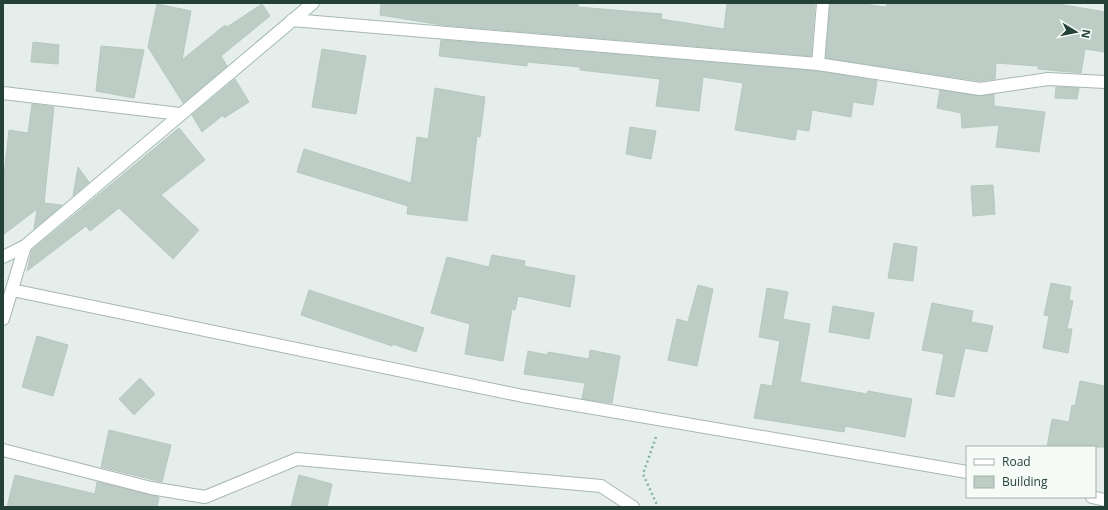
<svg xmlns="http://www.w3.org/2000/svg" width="1108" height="510" viewBox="0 0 1108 510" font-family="'Open Sans',sans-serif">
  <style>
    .building { fill: #bdccc5; stroke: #b7c8c0 }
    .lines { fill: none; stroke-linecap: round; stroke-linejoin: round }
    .street-casing { stroke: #a7b7b1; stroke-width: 14 }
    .secondary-casing { stroke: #a3bab1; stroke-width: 14 }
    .path { stroke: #86b2a1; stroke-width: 2.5; stroke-dasharray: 2 3; stroke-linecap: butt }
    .street { stroke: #fff; stroke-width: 12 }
    .secondary { stroke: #fff; stroke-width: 12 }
  </style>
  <rect width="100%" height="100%" fill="#e5eeea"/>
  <path class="building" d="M 381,3 L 578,3 L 578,7 L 662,14 L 661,19 L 724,29 L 727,3 L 815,4 L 811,56 L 442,25 L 380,15 Z
    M 830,3 L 857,3 L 886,7 L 887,3 L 1053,3 L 1105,12 L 1105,52 L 1085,49 L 1081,73 L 1038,69 L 1038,66 L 996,63 L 995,79 L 980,81 L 826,58 Z
    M 157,4 L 191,11 L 182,60 L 225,25 L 227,27 L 262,4 L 270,16 L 221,56 L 227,66 L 183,103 L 148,47 Z
    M 441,40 L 817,71 L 877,81 L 873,105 L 853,102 L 851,117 L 812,110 L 809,131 L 797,129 L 795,140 L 735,130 L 743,83 L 703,77 L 699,111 L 656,106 L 660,79 L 580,70 L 580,67 L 527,62 L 527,66 L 439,56 Z
    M 33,42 L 59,45 L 58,64 L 31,62 Z
    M 101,46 L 144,50 L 134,98 L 96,91 Z
    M 322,49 L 366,56 L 356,114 L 312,107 Z
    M 235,79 L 249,102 L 224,118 L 223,115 L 202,132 L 192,115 Z
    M 1056,87 L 1079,88 L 1077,99 L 1055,98 Z
    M 435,88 L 485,97 L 480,137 L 477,136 L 467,221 L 407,214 L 408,206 L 297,172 L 304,149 L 411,183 L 417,137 L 428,139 Z
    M 940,90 L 979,96 L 994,94 L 994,106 L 1045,112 L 1039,152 L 996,147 L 999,125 L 962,128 L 961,113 L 937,108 Z
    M 32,104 L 54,107 L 44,203 L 62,205 L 34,229 L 37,209 L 3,235 L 3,184 L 9,130 L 28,133 Z
    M 630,127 L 656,131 L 651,159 L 626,154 Z
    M 179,128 L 205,160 L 161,195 L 199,230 L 173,259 L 119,208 L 90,231 L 86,226 L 27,271 L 32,250 Z
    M 78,167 L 89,182 L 73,196 Z
    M 993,185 L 995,214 L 973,216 L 971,186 Z
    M 894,243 L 917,247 L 913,281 L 888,278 Z
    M 492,255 L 525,261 L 524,266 L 575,276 L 570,307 L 518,296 L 515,310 L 512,309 L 503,361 L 465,354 L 470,324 L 431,313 L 447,257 L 489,267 Z
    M 1051,283 L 1071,287 L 1069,300 L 1073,301 L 1067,329 L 1072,329 L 1068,353 L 1043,348 L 1049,316 L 1044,315 Z
    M 698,285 L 713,289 L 697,366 L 668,360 L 677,319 L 688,322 Z
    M 767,288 L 788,292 L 783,319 L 810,324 L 800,382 L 867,394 L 868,391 L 912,399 L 905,437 L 845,426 L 844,432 L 754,418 L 761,384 L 772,386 L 780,341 L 759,337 Z
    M 309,290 L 424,328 L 416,352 L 393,344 L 392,346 L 301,315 Z
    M 932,303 L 973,311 L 971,322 L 993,326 L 987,352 L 965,348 L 954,397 L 936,394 L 944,354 L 922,350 Z
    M 833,306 L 874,313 L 869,339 L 829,332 Z
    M 37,336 L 68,345 L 53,396 L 22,387 Z
    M 590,350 L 620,356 L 612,403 L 582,399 L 585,383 L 524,374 L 528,351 L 548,355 L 548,352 L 589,359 Z
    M 140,378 L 155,394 L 134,415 L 119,399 Z
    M 1080,381 L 1105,386 L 1105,447 L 1047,447 L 1052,419 L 1069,422 L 1072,405 L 1075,406 Z
    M 109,430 L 171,445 L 162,482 L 101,467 Z
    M 15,475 L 95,494 L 97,482 L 159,497 L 157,507 L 7,507 Z
    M 299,475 L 332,484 L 327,507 L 291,507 Z"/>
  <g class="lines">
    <defs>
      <path id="street" d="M 292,20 L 818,64 L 980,89 L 1048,79 L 1105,82
        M 818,64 L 823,3
        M 3,93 L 180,114
        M 12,290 L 523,396 L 967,472
        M 3,319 L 25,246
        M 3,450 L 151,488 L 205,497 L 297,459 L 601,486 L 633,507
        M 1092,497 L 1105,500"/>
      <path id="secondary" d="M 3,257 L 25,246 L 313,3"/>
    </defs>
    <use href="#street" class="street-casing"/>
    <use href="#secondary" class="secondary-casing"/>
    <path class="path" d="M 656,437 L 643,474 L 658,507"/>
    <use href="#street" class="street"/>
    <use href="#secondary" class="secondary"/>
  </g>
  <rect width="1108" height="510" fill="none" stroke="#244137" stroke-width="8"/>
  <rect x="966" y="446" width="130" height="52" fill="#f6fbf8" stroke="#a2b1ab"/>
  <rect x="974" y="459" width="20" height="6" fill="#ffffff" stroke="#a2b1ab"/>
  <text x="1002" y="466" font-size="12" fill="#244137">Road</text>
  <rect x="974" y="476" width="20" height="12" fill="#bdccc5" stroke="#a2b1ab"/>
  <text x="1002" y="486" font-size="12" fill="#244137">Building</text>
  <g transform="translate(1076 32) rotate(100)" stroke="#f6fbf8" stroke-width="3" paint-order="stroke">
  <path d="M0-3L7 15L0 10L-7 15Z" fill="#244137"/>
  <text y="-6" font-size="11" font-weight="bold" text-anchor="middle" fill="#244137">N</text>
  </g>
</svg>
